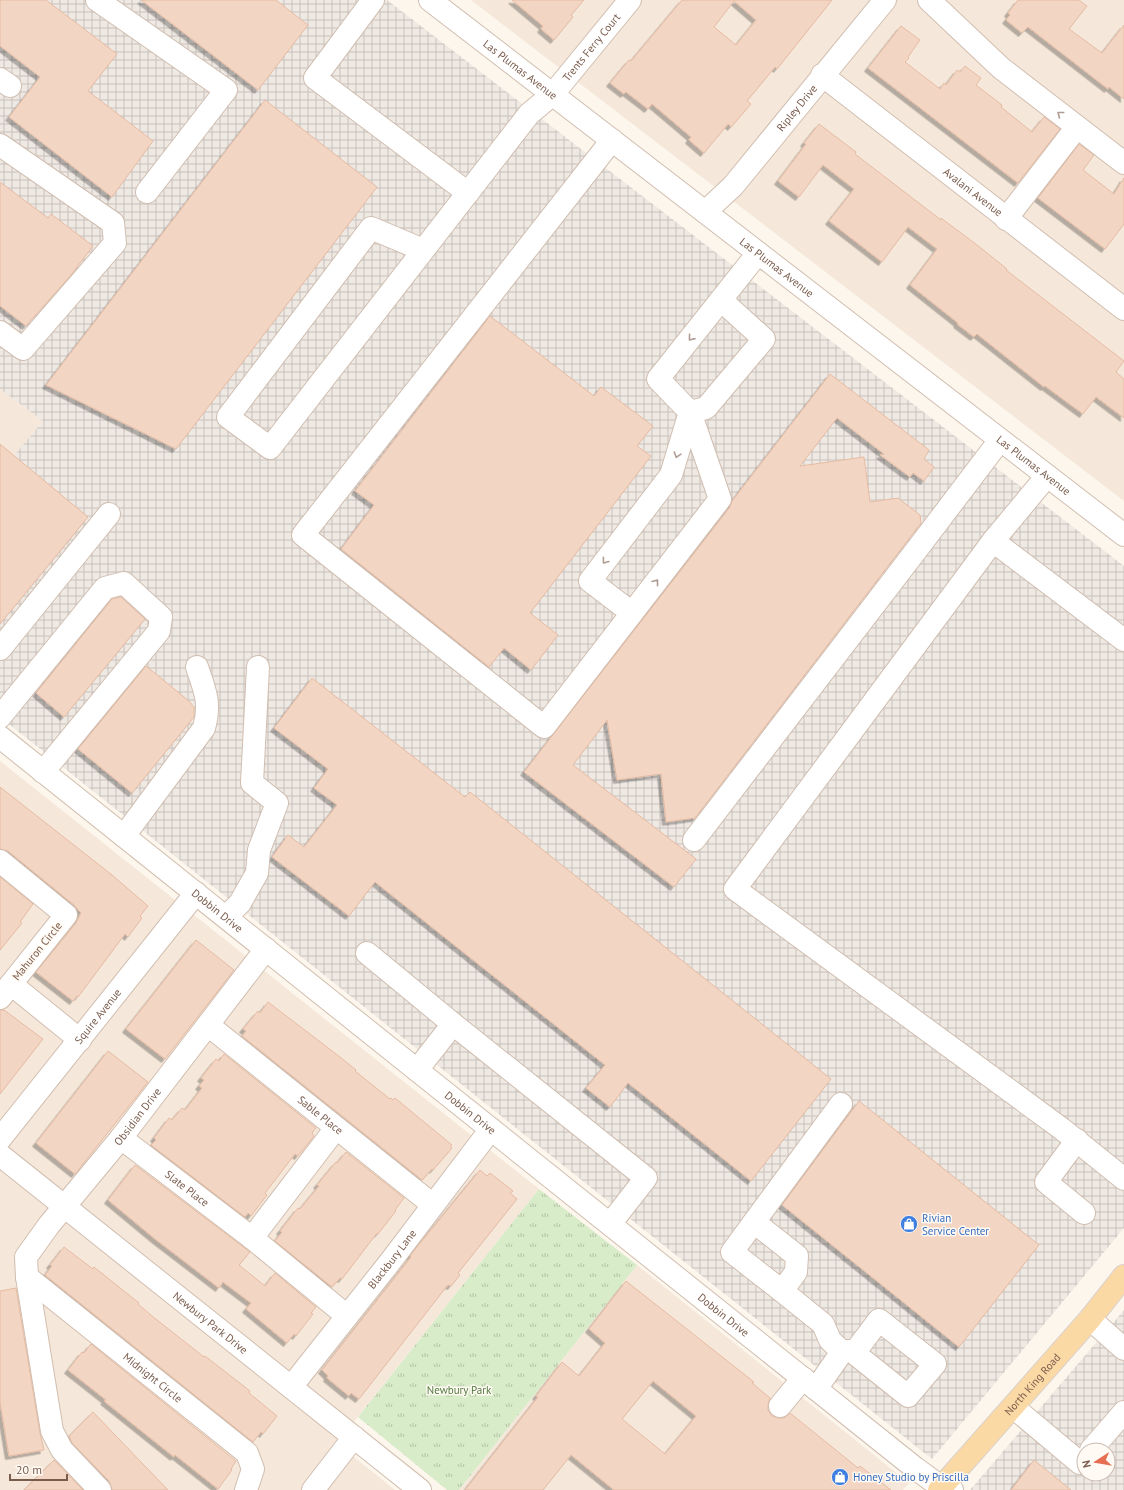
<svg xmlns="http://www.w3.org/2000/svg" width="1124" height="1490" viewBox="0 0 1124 1490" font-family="'PT Sans',sans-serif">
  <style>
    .residential { fill: #f5e8da }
    .industrial { fill: url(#industrial-grid); fill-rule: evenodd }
    .park { fill: url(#park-tufts) }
    .building { fill: #f3d5c3; stroke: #e6bba3; fill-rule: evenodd; filter: url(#shadow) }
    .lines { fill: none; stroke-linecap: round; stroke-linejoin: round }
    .minor-casing { stroke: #d1beb0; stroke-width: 24 }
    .major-casing { stroke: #dad1cd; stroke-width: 24 }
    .minor { stroke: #fff; stroke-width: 22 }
    .major { stroke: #fbd9a5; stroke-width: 22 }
    .oneway { stroke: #af9d94 }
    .labels { text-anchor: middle; stroke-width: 3; stroke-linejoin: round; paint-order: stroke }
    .street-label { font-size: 11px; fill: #7a5c4d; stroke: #fffaf3 }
    .shop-label { font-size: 11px; fill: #366cbe; stroke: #fffaf3; text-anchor: start }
    .park-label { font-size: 11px; fill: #537a41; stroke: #fffaf3 }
  </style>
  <defs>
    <pattern id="industrial-grid" width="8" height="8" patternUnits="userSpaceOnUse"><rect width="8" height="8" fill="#efe9e4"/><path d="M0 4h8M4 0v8" fill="none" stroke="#c7c0bb"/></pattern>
    <pattern id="park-tufts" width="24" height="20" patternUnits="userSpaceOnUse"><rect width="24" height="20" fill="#d8ecc9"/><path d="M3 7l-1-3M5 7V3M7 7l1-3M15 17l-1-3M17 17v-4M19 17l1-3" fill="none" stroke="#b4c2a5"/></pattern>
    <filter id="shadow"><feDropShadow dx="-3.5" dy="3.5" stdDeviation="0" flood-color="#0004"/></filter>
  </defs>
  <rect width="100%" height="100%" fill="#fdf6ec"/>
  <path class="residential" d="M 471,0 L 1124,0 L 1124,501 Z
    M 0,389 L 43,421 L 0,472 Z
    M 0,761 L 539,1189 L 337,1443 L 395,1490 L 0,1490 Z
    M 637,1265 L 909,1483 L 903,1490 L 459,1490 Z"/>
  <path class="industrial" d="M 0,0 L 387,0 L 1124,566 L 1124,1228 L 932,1459 L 0,717 L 0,472 L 43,421 L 0,389 Z
    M 1124,1310 L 1124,1490 L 970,1490 ZM 1084,1450 L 1108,1450 L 1108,1474 L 1084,1474 Z"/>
  <path class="park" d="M 539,1189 L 637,1265 L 459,1490 L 447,1490 L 358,1417 Z"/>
  <path class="building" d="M 0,0 L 46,0 L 117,54 L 88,91 L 153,141 L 112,197 L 9,117 L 40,77 L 0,46 Z
    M 141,0 L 276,0 L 308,25 L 258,90 Z
    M 512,0 L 584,0 L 571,15 L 573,17 L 554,40 L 541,29 L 543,26 Z
    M 682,0 L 832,0 L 777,69 L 775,67 L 747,101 L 751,104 L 731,127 L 728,124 L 704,153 L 689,140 L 691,137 L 652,104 L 648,109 L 626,92 L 624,94 L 610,83 L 629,60 L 631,61 ZM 734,1 L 756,20 L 736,45 L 714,27 Z
    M 1018,0 L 1079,0 L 1087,6 L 1069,29 L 1102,53 L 1124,25 L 1124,99 L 1109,87 L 1108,89 L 1028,27 L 1022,33 L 1006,20 L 1010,15 L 1008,13 Z
    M 901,26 L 920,40 L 908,57 L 909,58 L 905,62 L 940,89 L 944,83 L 946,85 L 957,70 L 960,72 L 965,66 L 981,78 L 976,85 L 1002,105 L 1001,107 L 1032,132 L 1044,117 L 1060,129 L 1018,183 L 868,68 Z
    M 265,100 L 377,187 L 176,449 L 46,385 Z
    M 819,124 L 856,152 L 855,154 L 941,220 L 941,218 L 977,245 L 1007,269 L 1006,270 L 1124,361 L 1116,372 L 1124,379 L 1124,418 L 1096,397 L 1083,414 L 1045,386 L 1044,387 L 977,334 L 974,337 L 957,324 L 958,323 L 910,285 L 937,249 L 908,227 L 882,262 L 829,221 L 854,189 L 823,165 L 799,197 L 778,181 L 806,144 L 804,143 Z
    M 1079,144 L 1094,155 L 1083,170 L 1114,194 L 1124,178 L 1124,224 L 1105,249 L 1038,198 Z
    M 0,182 L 48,218 L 51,214 L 93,246 L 71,275 L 26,326 L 0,306 Z
    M 490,316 L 594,396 L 601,387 L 653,426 L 637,446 L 651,456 L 530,613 L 558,635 L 531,670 L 504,648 L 489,667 L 341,549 L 374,505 L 355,491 Z
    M 830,374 L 929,450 L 924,459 L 934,467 L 924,481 L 913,473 L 910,477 L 880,455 L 884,454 L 837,418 L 800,466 L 864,457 L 870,502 L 898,498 L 920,515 L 921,523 L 695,818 L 666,822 L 661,774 L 617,780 L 607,720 L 573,765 L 696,859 L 674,887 L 524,772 L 730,507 L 732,501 Z
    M 0,444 L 88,517 L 0,624 Z
    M 121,597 L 145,619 L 64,717 L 36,693 L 112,599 Z
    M 146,666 L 189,701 L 194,707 L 194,717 L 132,793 L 78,749 Z
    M 312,678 L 465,797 L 470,792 L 831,1079 L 751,1181 L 628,1083 L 610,1107 L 586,1088 L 605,1065 L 375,882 L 349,916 L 272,857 L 288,835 L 304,847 L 337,805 L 314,788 L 328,769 L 274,728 Z
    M 0,787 L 112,875 L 148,906 L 140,916 L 142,918 L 128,937 L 125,934 L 78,997 L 77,996 L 73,1001 L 36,972 L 76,923 L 81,913 L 74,905 L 8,851 L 0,849 Z
    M 0,877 L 33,904 L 20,922 L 22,923 L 0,950 Z
    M 196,940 L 234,970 L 165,1059 L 126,1029 Z
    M 268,1002 L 340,1057 L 356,1070 L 355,1071 L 390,1099 L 391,1098 L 393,1100 L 395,1098 L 452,1145 L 450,1147 L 452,1148 L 433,1170 L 432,1169 L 422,1180 L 242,1036 L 246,1031 L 243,1029 L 258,1011 L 260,1013 Z
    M 0,1010 L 4,1010 L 43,1039 L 0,1094 Z
    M 108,1051 L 148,1082 L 75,1174 L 36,1143 Z
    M 224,1054 L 316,1128 L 312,1133 L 314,1136 L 298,1156 L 295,1154 L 265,1193 L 267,1195 L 251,1216 L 248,1213 L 245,1217 L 151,1145 L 156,1140 L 154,1138 L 169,1118 L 172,1120 L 182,1108 L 185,1110 L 202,1088 L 199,1086 L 204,1080 L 201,1078 L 216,1059 L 219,1061 Z
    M 859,1101 L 1039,1245 L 959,1347 L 782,1205 Z
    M 346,1152 L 404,1198 L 395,1210 L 396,1211 L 378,1234 L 377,1233 L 342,1279 L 340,1278 L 332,1287 L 275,1241 L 282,1232 L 280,1231 L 298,1208 L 300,1209 L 319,1186 L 317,1185 L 336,1162 L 337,1163 Z
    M 135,1165 L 250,1252 L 239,1265 L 265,1286 L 275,1273 L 316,1307 L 311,1313 L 313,1314 L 296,1336 L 294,1334 L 287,1343 L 246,1309 L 251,1303 L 223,1282 L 219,1288 L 155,1239 L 108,1200 Z
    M 480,1170 L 487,1176 L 490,1173 L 513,1191 L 510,1193 L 517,1199 L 458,1273 L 460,1275 L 451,1286 L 449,1285 L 447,1286 L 359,1399 L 351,1393 L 349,1396 L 327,1378 L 328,1376 L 322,1370 L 411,1257 L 410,1256 L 417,1247 Z
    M 64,1247 L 93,1269 L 94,1267 L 139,1303 L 138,1304 L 152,1316 L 204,1357 L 205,1356 L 250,1391 L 249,1393 L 277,1416 L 263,1434 L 261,1432 L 253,1442 L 45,1275 L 52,1266 L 50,1265 Z
    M 626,1281 L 754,1382 L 752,1383 L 770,1398 L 768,1404 L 768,1410 L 772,1416 L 778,1418 L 784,1418 L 790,1413 L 858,1468 L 860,1466 L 891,1490 L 614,1490 L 571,1455 L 543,1490 L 465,1490 L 538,1397 L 536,1396 L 562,1362 L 579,1376 L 605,1343 L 589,1329 ZM 653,1381 L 696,1416 L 665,1454 L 622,1419 Z
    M 16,1288 L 40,1433 L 44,1450 L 9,1456 L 0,1402 L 0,1291 Z
    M 91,1344 L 236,1461 L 231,1469 L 232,1470 L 218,1489 L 175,1455 L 174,1457 L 104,1401 L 106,1400 L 68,1370 L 82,1352 L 84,1353 Z
    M 93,1412 L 168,1490 L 112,1490 L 109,1481 L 72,1443 L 69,1436 Z
    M 54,1460 L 83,1490 L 24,1490 Z
    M 1034,1460 L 1071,1490 L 1011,1490 Z"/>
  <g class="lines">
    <defs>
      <g id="minor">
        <path d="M 97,0 L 226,90 L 147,192"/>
        <path d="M 373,0 L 315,78 L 468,193"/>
        <path id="s1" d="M 430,0 L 1124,535"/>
        <path d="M 929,0 L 1001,68 L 1124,163"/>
        <path id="s2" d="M 822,75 L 1124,309"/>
        <path d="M 0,79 L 10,86"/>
        <path d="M 612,140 L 303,535 L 544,727 L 720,499 L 690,412 L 706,408 L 764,339 L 721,300"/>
        <path d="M 0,145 L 113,223 L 115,243 L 23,349 L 0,332"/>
        <path id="s3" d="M 705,212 L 733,186 L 885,0"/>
        <path d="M 1006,219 L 1077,127"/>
        <path id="s4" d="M 423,250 L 371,228 L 228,417 L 270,448 L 529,114 L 553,94 L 630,0"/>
        <path d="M 1047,476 L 993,541 L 1124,640"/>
        <path d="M 993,541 L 735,889 L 1062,1129 L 1124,1179"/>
        <path d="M 632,613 L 590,581 L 671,475 L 690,412 L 658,379 L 758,253"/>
        <path d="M 0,649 L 109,514"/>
        <path d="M 0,717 L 105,588 L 124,583 L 161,617 L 159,631 L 43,772"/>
        <path id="s5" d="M 0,737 L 915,1468 L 941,1487 L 952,1490"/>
        <path d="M 124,836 L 204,728 C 211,703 205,691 197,667"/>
        <path d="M 694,840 C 796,706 899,574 1000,440"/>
        <path d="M 0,861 L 66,915 L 0,998"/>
        <path d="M 226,917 L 240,903 L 257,873 L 259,850 L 277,803 L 252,783 L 258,667"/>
        <path d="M 367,953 L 453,1024"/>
        <path d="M 11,984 L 80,1040"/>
        <path id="s6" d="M 208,1025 L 433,1205"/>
        <path d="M 417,1070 L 453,1024 L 646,1178 L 610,1224"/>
        <path d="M 841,1104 L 732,1252 L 782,1291 L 823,1324 L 830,1340 L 842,1352"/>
        <path id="s7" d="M 121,1138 L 252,1238 L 336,1128"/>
        <path id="s8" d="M 0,1139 L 196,893"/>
        <path d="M 1077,1140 L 1046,1182 L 1084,1213"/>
        <path id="s9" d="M 0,1155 L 420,1490"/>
        <path d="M 754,1222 L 797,1256 L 796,1272 L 782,1291"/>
        <path d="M 252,1238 L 347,1316"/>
        <path id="s10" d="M 27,1277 L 247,1453 L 253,1469 L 246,1490"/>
        <path d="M 1090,1319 L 1124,1349"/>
        <path id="s11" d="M 291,1387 L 390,1262 L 491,1129"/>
        <path d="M 816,1389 L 842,1352 L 850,1351 L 854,1353 L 908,1396 L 935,1364 L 879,1320 L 854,1353"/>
        <path d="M 780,1406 L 803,1378"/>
        <path d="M 1013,1407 L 1080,1463 L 1084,1459"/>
        <path d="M 1091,1450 L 1124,1412"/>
        <path id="s12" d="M 100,1490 L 62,1450 L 52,1431 L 27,1277 L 26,1257 L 49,1225 L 121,1138 L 266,949"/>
        <path d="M 313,1490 L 354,1437"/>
      </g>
      <g id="major">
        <path id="s13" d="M 939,1490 L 1090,1319 L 1124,1276"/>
      </g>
    </defs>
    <use href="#minor" class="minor-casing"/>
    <use href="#major" class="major-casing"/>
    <use href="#minor" class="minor"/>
    <use href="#major" class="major"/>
  </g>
  <defs><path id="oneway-chevron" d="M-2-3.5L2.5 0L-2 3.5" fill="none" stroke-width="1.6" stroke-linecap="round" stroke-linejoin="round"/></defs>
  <g class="oneway">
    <use href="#oneway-chevron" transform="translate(1060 114) rotate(-142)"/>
    <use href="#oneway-chevron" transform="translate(691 338) rotate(129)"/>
    <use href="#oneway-chevron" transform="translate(677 455) rotate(107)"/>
    <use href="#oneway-chevron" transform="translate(605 561) rotate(127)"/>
    <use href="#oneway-chevron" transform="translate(656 582) rotate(-52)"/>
  </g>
  <defs>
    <symbol id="shop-disc" viewBox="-11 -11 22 22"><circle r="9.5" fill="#3f7fe0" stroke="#fffaf3"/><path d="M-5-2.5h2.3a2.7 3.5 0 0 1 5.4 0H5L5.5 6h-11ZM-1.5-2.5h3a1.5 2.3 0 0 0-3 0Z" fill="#fff"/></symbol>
  </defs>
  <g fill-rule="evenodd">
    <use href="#shop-disc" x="899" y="1214" width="20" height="20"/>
    <use href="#shop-disc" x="830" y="1467" width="20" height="20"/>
  </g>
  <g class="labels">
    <g class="street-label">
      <text dy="4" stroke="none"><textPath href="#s4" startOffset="860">Trents Ferry Court</textPath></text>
      <text dy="4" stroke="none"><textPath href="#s1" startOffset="114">Las Plumas Avenue</textPath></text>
      <text dy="4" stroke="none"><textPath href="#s3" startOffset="139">Ripley Drive</textPath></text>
      <text dy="4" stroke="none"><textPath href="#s2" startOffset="191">Avalani Avenue</textPath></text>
      <text dy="4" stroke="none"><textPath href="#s1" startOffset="438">Las Plumas Avenue</textPath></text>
      <text dy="4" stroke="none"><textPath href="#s1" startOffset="762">Las Plumas Avenue</textPath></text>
      <text dy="4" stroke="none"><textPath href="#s5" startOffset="278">Dobbin Drive</textPath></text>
      <text transform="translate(37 951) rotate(-51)" y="4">Mahuron Circle</text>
      <text dy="4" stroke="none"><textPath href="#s8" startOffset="157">Squire Avenue</textPath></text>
      <text dy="4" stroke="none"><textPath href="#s5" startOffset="602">Dobbin Drive</textPath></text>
      <text dy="4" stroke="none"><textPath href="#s6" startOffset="144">Sable Place</textPath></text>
      <text dy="4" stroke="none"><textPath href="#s12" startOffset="432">Obsidian Drive</textPath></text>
      <text dy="4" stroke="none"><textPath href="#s7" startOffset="83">Slate Place</textPath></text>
      <text dy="4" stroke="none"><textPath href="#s11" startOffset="163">Blackbury Lane</textPath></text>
      <text dy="4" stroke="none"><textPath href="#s5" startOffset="926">Dobbin Drive</textPath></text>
      <text dy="4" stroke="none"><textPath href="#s9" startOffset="269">Newbury Park Drive</textPath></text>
      <text dy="4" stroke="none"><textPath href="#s10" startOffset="161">Midnight Circle</textPath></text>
      <text dy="4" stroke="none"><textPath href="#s13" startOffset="141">North King Road</textPath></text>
    </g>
    <g class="shop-label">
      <text x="922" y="1222">Rivian<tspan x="922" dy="13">Service Center</tspan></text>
      <text x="853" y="1481">Honey Studio by Priscilla</text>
    </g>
    <g class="park-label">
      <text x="459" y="1394">Newbury Park</text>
    </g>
  </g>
  <g transform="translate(1096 1462) rotate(258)"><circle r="19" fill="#fffaf3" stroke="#cabbb1"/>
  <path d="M0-3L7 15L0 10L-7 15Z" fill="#e76f51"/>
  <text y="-6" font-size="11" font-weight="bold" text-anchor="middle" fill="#7a5c4d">N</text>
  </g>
  <path d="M10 1474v6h57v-6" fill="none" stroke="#7a5c4d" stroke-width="2"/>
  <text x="16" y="1474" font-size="12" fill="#7a5c4d" stroke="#fffaf3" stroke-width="3" paint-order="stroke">20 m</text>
</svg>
